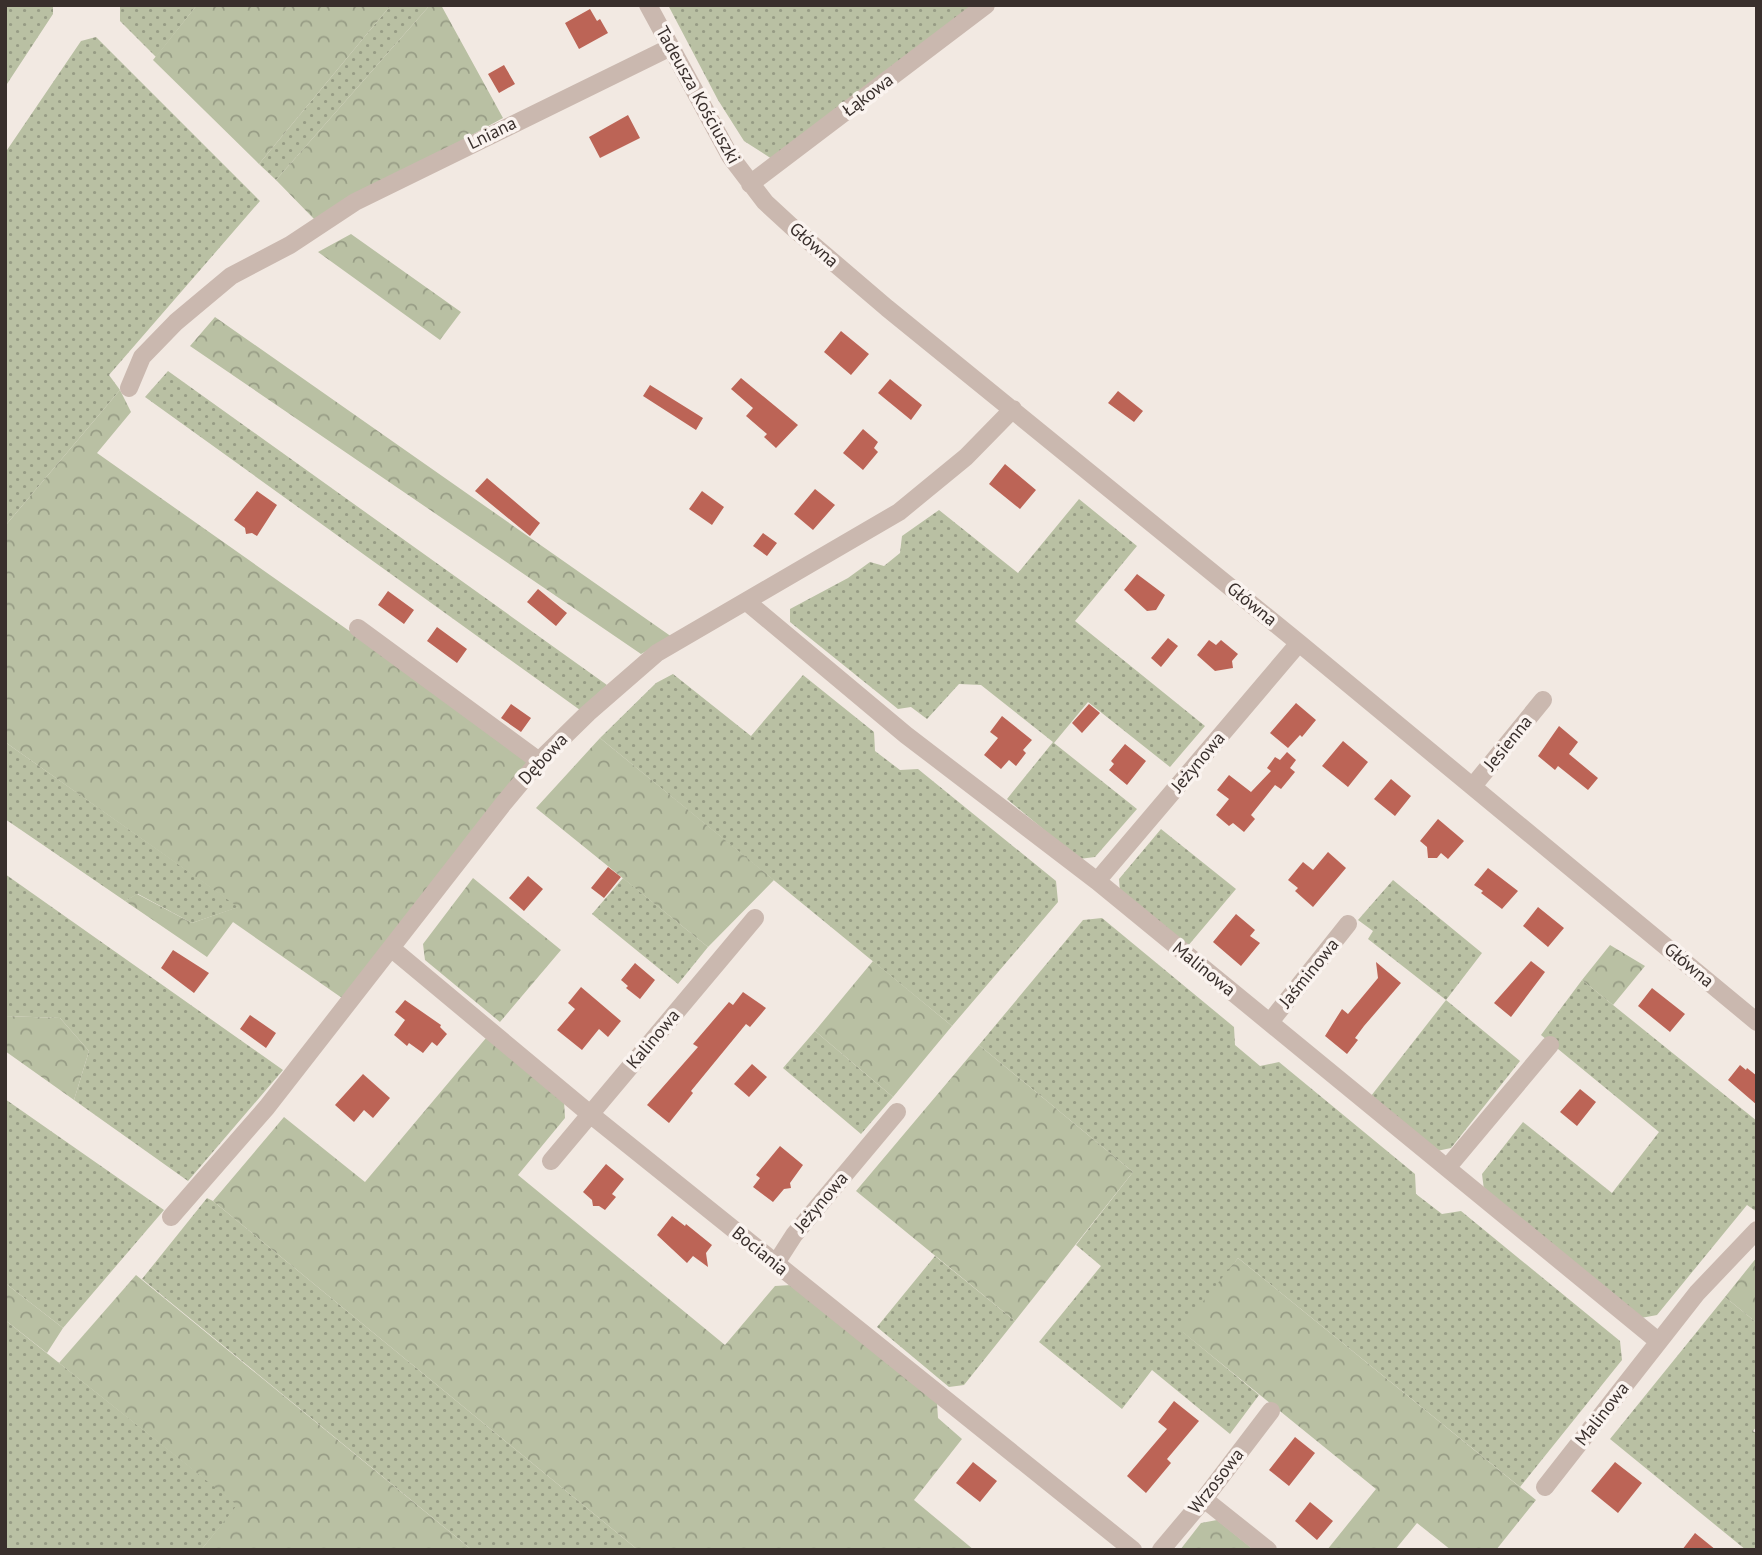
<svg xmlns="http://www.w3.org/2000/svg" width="1762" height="1555" viewBox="0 0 1762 1555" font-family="'PT Sans',sans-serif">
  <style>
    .grass { fill: url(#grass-dots) }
    .forest { fill: url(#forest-crowns) }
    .building { fill: #bc6456 }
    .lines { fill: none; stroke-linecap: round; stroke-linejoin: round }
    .minor { stroke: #cab8af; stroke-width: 18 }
    .labels { text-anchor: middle; stroke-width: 7; stroke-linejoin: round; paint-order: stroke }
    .street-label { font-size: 18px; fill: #392f2c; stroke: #faf3ef }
  </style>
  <defs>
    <pattern id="grass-dots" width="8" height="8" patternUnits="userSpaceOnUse" patternTransform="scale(1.75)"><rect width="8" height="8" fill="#b9c0a3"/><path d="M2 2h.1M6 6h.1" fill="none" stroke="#979c85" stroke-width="1.8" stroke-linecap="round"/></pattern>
    <pattern id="forest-crowns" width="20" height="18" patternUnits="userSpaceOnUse" patternTransform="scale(1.75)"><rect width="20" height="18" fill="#b9c0a3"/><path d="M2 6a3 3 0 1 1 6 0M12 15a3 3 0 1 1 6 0" fill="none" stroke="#979c85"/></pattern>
  </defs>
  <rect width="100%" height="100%" fill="#f2e9e2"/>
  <path class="grass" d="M 5,5 L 53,5 L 53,14 L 5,87 Z
    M 120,5 L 197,5 L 156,57 L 120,21 Z
    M 391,5 L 430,5 L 276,180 L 259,164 Z
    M 668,5 L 981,5 L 772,159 L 744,141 L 718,100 Z
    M 96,37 L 260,201 L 109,375 L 120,390 L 5,526 L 5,153 L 81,41 Z
    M 168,371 L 607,685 L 580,710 L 145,397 Z
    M 1079,499 L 1137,546 L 1075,621 L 1205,726 L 1170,767 L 1088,702 L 1054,743 L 1137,809 L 1095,857 L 1079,859 L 1007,799 L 1053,742 L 981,685 L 959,684 L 927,719 L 911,707 L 898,709 L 790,622 L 790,609 L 848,578 L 870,562 L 884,566 L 900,553 L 902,536 L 939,510 L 1018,573 Z
    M 673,674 L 751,736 L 803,675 L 874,732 L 875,751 L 900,770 L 918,769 L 1056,881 L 1058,902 L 952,1026 L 600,738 L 656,683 Z
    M 5,742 L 239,907 L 192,923 L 138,894 L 125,901 L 5,819 Z
    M 1161,829 L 1236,889 L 1187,947 L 1120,893 L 1119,879 Z
    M 5,874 L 283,1070 L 188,1181 L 74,1100 L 89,1051 L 60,1018 L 5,1016 Z
    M 623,878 L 708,947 L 678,984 L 592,914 Z
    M 1393,880 L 1482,953 L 1446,1000 L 1520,1061 L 1451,1148 L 1437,1151 L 1371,1096 L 1446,1000 L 1368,939 L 1373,931 L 1358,920 Z
    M 1102,918 L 1234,1027 L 1235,1045 L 1260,1066 L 1279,1062 L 1415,1174 L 1416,1194 L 1442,1214 L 1461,1211 L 1620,1341 L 1622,1360 L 1520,1487 L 1238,1258 L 1183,1332 L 1259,1395 L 1230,1434 L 1152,1370 L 1122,1409 L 1039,1342 L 1101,1266 L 1076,1245 L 1133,1172 L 979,1045 L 1083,920 Z
    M 1582,980 L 1757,1121 L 1757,1212 L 1747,1205 L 1657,1315 L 1641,1318 L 1484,1190 L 1482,1174 L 1523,1122 L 1612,1193 L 1659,1132 L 1541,1035 Z
    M 815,1031 L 893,1097 L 861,1134 L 783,1068 Z
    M 5,1099 L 164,1210 L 63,1328 L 5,1283 Z
    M 207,1198 L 213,1201 L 638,1550 L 472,1550 L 142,1279 Z
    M 935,1256 L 1015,1321 L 964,1385 L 949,1387 L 877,1327 Z
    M 1725,1297 L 1757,1323 L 1757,1426 L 1753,1431 L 1757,1434 L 1757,1550 L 1746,1550 L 1610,1439 Z
    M 5,1320 L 238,1505 L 201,1550 L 5,1550 Z"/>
  <path class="forest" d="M 197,5 L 391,5 L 259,164 L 153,60 Z
    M 430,5 L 441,5 L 503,118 L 315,220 L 276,180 Z
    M 351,234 L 461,312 L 440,340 L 318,252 Z
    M 215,317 L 672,637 L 641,654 L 190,346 Z
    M 120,390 L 131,412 L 97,453 L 531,759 L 342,998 L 233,922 L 207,957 L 125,901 L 137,894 L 192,923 L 238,907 L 5,742 L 5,526 Z
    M 600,738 L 774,880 L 708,947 L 536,808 Z
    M 473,878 L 561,950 L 500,1022 L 425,960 L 423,944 Z
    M 1610,945 L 1645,966 L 1613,1005 L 1582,980 Z
    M 873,961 L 952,1026 L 893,1097 L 815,1031 Z
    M 5,1016 L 60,1018 L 89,1051 L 74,1100 L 5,1051 Z
    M 486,1038 L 564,1101 L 565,1118 L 518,1175 L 725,1345 L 775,1286 L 791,1285 L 937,1403 L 938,1418 L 962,1439 L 914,1500 L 974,1550 L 638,1550 L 213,1201 L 284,1117 L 365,1182 Z
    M 979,1045 L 1133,1172 L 1015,1321 L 856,1191 Z
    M 1757,1257 L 1757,1323 L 1725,1297 Z
    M 1238,1258 L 1536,1500 L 1496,1550 L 1451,1550 L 1417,1523 L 1395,1550 L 1327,1550 L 1376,1489 L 1180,1330 Z
    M 136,1275 L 472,1550 L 201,1550 L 237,1505 L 59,1363 Z
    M 5,1283 L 63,1328 L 47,1353 L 5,1320 Z
    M 1217,1520 L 1254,1550 L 1180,1550 L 1201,1523 Z"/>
  <path class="building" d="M 590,9 L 597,21 L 600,19 L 608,33 L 579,49 L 565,23 Z
    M 504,65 L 515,84 L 499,93 L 488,74 Z
    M 628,115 L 640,138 L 600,158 L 589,137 Z
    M 841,331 L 869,354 L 851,375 L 824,352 Z
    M 741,378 L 798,425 L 776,448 L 764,437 L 767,434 L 746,416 L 753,408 L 731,389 Z
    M 890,379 L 922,405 L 911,420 L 878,393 Z
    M 650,385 L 703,418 L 696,430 L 643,396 Z
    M 1118,391 L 1143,411 L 1134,422 L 1108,403 Z
    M 863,429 L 878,442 L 874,448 L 878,452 L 863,470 L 843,453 Z
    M 1005,464 L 1036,490 L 1020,509 L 989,484 Z
    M 487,478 L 540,523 L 530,536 L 475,491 Z
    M 815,489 L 835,505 L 813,530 L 794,514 Z
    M 257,491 L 277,505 L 257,536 L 252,533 L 246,534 L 245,528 L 234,520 Z
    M 702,491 L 724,507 L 712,525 L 689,509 Z
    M 763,533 L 777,543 L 767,556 L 753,546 Z
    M 1137,574 L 1165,595 L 1156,610 L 1147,611 L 1124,590 Z
    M 538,589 L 567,613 L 556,626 L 527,602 Z
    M 388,591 L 414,610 L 404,624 L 378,605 Z
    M 437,627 L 467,649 L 457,663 L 427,641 Z
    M 1168,638 L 1178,646 L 1161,667 L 1151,658 Z
    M 1209,640 L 1216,645 L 1221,640 L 1238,654 L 1232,661 L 1233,668 L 1215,671 L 1197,655 Z
    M 1296,703 L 1316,720 L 1302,737 L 1300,735 L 1288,748 L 1270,733 Z
    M 511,704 L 531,718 L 521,732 L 501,718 Z
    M 1089,704 L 1100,713 L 1082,733 L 1072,723 Z
    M 1002,716 L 1032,740 L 1023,750 L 1026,753 L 1016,766 L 1009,760 L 1001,769 L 984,755 L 998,738 L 990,732 Z
    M 1559,726 L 1578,742 L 1569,754 L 1598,778 L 1588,790 L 1558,766 L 1555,770 L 1538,756 Z
    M 1343,741 L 1368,762 L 1348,787 L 1322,766 Z
    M 1125,744 L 1146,761 L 1127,785 L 1109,770 L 1114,764 L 1111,761 Z
    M 1287,752 L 1296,760 L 1290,768 L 1295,772 L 1281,789 L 1275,785 L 1251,815 L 1255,819 L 1244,832 L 1233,823 L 1229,826 L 1216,815 L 1229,799 L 1217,790 L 1229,775 L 1251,792 L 1271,771 L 1267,768 L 1275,757 L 1280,760 Z
    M 1391,779 L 1411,796 L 1395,816 L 1374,799 Z
    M 1438,819 L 1464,841 L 1448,859 L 1441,853 L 1437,858 L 1428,858 L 1427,847 L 1420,841 Z
    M 1328,852 L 1346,868 L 1313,907 L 1295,891 L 1298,888 L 1288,880 L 1303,862 L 1313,870 Z
    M 608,867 L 621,877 L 604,898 L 591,888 Z
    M 1488,868 L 1518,891 L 1502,909 L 1481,893 L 1483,891 L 1474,885 Z
    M 528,876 L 543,889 L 524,911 L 509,898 Z
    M 1538,907 L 1564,928 L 1548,947 L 1523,926 Z
    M 1236,914 L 1255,930 L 1250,936 L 1260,943 L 1241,966 L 1213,942 Z
    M 173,950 L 209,973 L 194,993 L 161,968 Z
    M 1531,961 L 1545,972 L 1511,1017 L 1494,1003 Z
    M 1376,962 L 1401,983 L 1364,1026 L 1355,1038 L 1358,1040 L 1347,1054 L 1325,1036 L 1342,1009 L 1348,1014 L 1378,978 Z
    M 635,963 L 655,980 L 640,999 L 626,988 L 628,986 L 621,980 Z
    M 581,987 L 621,1021 L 608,1037 L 599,1029 L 582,1050 L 557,1030 L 575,1009 L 568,1003 Z
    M 1652,988 L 1685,1014 L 1670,1032 L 1638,1006 Z
    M 743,992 L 766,1008 L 750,1027 L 746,1024 L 691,1091 L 693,1093 L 669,1123 L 647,1105 L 698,1047 L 693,1044 L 729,1002 L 733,1005 Z
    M 405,1000 L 441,1025 L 440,1027 L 447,1034 L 437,1046 L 432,1042 L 423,1053 L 409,1043 L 407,1046 L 394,1035 L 405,1020 L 395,1012 Z
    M 250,1015 L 276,1033 L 266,1048 L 240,1029 Z
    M 752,1064 L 767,1077 L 749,1097 L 734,1084 Z
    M 1740,1065 L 1746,1070 L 1747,1068 L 1757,1076 L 1757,1105 L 1728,1080 Z
    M 363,1074 L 390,1098 L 373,1118 L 364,1110 L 354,1122 L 335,1105 Z
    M 1580,1089 L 1596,1102 L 1577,1126 L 1560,1112 Z
    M 780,1146 L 803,1165 L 790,1183 L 791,1188 L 784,1189 L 773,1202 L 753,1187 L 760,1178 L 756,1175 Z
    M 606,1164 L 624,1179 L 612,1194 L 616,1197 L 605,1210 L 599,1206 L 593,1206 L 592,1200 L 583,1192 Z
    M 672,1216 L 685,1226 L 686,1224 L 712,1245 L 706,1253 L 708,1267 L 693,1256 L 687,1263 L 657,1235 Z
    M 1174,1401 L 1199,1421 L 1167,1459 L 1171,1463 L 1146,1493 L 1127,1476 L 1167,1429 L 1158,1422 Z
    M 1295,1437 L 1315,1453 L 1289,1486 L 1269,1470 Z
    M 973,1462 L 997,1481 L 980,1502 L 956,1483 Z
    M 1615,1462 L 1642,1483 L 1618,1513 L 1591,1491 Z
    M 1310,1502 L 1333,1521 L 1317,1540 L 1295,1521 Z
    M 1695,1533 L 1716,1550 L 1682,1550 Z"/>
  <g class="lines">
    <path class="minor" d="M 648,5 L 730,156 L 765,202 L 791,226 L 887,308 L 1299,643 L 1757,1022
      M 750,184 L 986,5
      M 129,388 L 142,357 L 176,322 L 231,276 L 290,245 L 355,202 L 671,47
      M 747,602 L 906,735 L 1097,881 L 1658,1341
      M 358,628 L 539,761
      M 1473,786 L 1543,700
      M 1097,881 L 1299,643
      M 391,948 L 590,1114 L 1133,1550
      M 1270,1022 L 1348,924
      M 551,1161 L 755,918
      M 1447,1168 L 1550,1045
      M 171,1217 L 267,1107 L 503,804 L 539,761 L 588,713 L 657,653 L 899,512 L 966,457 L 1013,409
      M 776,1263 L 794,1235 L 897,1112
      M 1545,1487 L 1697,1293 L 1757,1230
      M 1204,1499 L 1268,1550
      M 1161,1550 L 1204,1499 L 1271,1411"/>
  </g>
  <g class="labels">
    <g class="street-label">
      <text transform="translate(698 95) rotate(61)" y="6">Tadeusza Kościuszki</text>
      <text transform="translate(868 95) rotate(-37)" y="6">Łąkowa</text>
      <text transform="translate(492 133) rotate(-26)" y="6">Lniana</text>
      <text transform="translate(814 245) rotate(41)" y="6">Główna</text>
      <text transform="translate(1252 604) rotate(39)" y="6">Główna</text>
      <text transform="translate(1508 743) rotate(-51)" y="6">Jesienna</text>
      <text transform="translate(543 759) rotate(-47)" y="6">Dębowa</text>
      <text transform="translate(1198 762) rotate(-50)" y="6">Jeżynowa</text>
      <text transform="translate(1689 965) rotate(40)" y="6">Główna</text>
      <text transform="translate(1204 969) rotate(39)" y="6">Malinowa</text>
      <text transform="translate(1309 973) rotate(-51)" y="6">Jaśminowa</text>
      <text transform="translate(653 1039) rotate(-50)" y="6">Kalinowa</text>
      <text transform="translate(821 1202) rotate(-50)" y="6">Jeżynowa</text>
      <text transform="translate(760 1251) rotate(39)" y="6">Bociania</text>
      <text transform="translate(1602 1414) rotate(-52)" y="6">Malinowa</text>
      <text transform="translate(1216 1481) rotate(-52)" y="6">Wrzosowa</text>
    </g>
  </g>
  <rect width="1762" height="1555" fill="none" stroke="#392f2c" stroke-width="14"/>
</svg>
